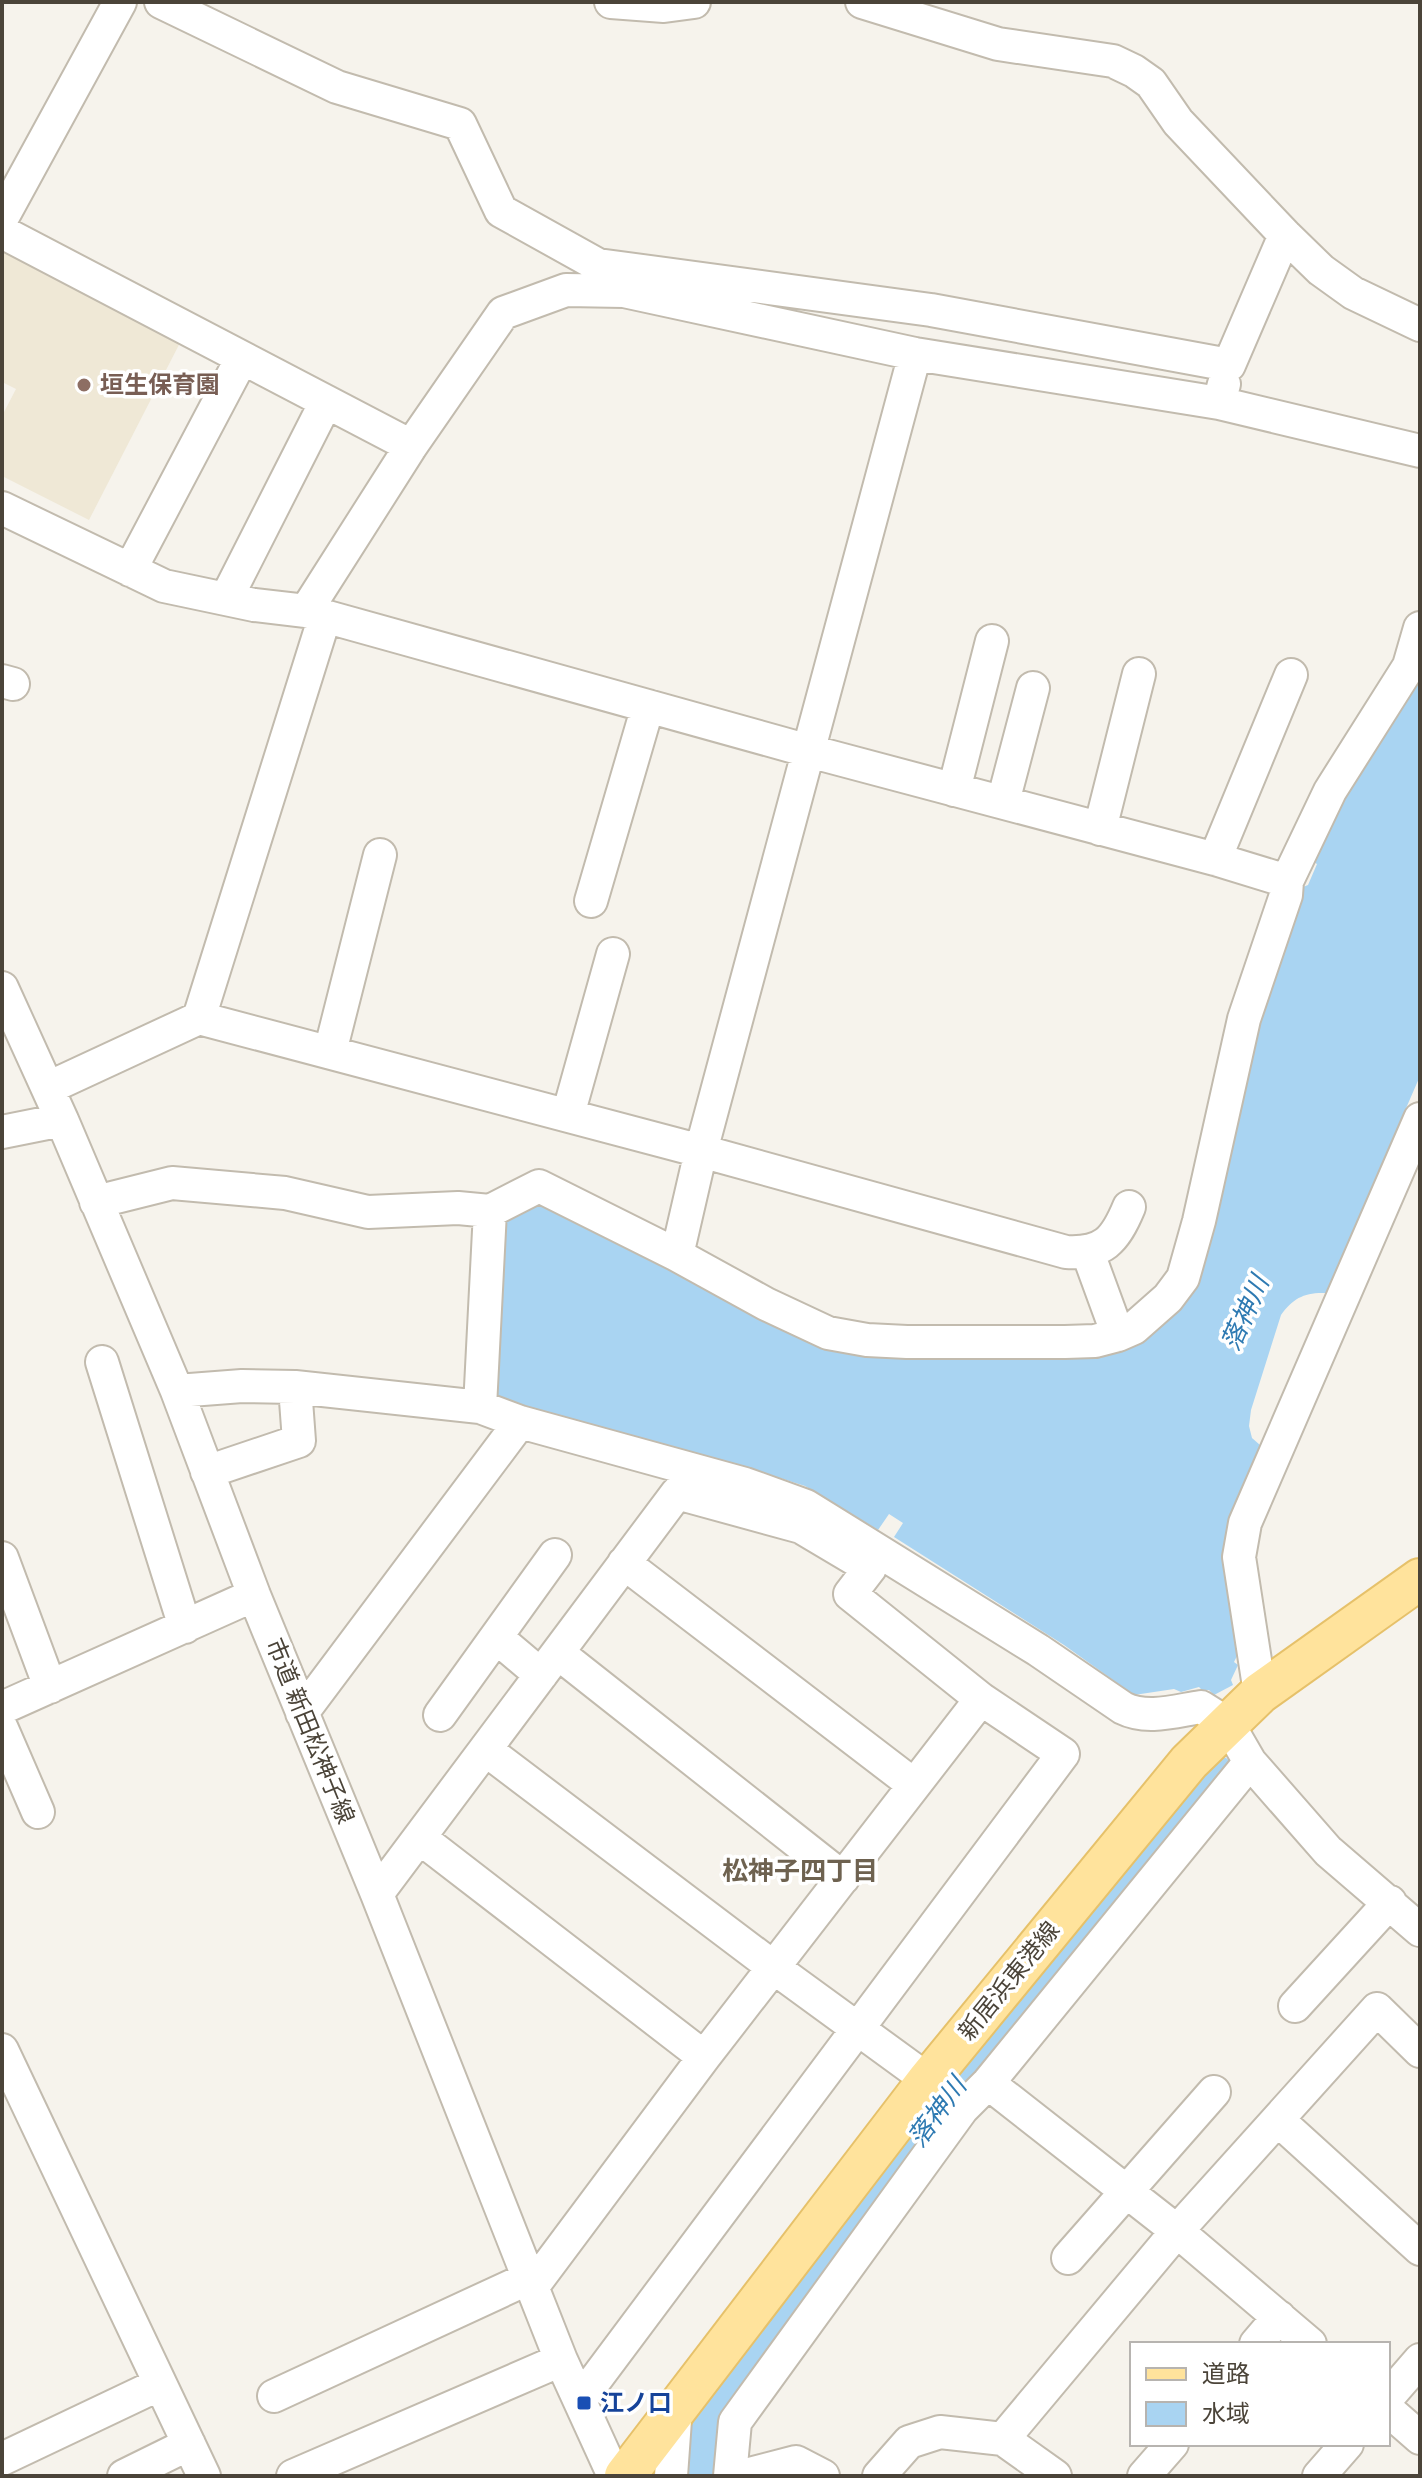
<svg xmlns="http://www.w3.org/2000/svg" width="1422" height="2478" viewBox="0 0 1422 2478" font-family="Cabin,'Noto Sans JP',sans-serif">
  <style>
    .education { fill: #efe8d6 }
    .water { fill: #a9d4f2 }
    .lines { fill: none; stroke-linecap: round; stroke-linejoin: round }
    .river { stroke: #a9d4f2; stroke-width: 40 }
    .minor-casing { stroke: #c2bbae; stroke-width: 36 }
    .major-casing { stroke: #e6c16a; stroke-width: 44 }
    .minor { stroke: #fff; stroke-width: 32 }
    .major { stroke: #ffe39c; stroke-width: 40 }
    .education-dot { fill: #8d6e63; stroke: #fff; stroke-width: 3 }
    .transit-dot { fill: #1a4fb4; stroke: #fff; stroke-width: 3 }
    .labels { text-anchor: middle; stroke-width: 7; stroke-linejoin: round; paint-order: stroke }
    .education-label { font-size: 24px; font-weight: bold; fill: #785e54; stroke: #fff; text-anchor: start }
    .street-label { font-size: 24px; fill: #4b4439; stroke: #fff }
    .transit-label { font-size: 24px; font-weight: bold; fill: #164399; stroke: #fff; text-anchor: start }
    .water-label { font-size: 26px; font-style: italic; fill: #2e7ab2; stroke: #fff }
    .neighbourhood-label { font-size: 26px; font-weight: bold; fill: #6e6250; stroke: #fff }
  </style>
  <rect width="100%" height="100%" fill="#f6f3ec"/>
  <path class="education" d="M 2,243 L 184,335 L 89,520 L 2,476 L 2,416 L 16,389 L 2,382 Z"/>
  <path class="water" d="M 1420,675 L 1420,1076 L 1326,1293 C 1305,1292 1293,1298 1281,1315 L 1251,1410 L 1249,1426 L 1252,1438 L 1260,1445 L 1230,1514 L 1225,1541 L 1224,1558 L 1238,1654 L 1234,1662 L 1238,1665 L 1231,1680 L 1233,1685 L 1214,1695 L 1209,1690 L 1202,1690 L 1199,1687 L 1181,1692 L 1174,1689 L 1134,1695 L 1064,1645 L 894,1537 L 903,1523 L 889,1514 L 878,1530 L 805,1486 L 746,1467 L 739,1468 L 494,1398 L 503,1219 L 540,1204 L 817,1341 L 1139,1342 L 1167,1320 L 1257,1023 L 1303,887 L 1308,885 L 1317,864 L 1312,861 L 1347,791 L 1402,708 Z"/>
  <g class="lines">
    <path class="river" d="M 709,2476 L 710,2419 L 965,2074 L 1214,1774"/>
    <defs>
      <path id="minor" d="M 161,2 L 337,87 L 460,124 L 501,211 L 598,265 L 931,310 L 1229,365 L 1285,235
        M 611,2 L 664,6 L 694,2
        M 862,2 L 998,44 L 1113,61 L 1134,71 L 1151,83 L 1178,122 L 1285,235 L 1321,270 L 1353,293 L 1420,325
        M 2,218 L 120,2
        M 2,232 L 411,446
        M 1224,384 L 1219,403 L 1420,451
        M 2,508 L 164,586 L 254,605 L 306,611 L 411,446 L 503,313 L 566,290 L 624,291 L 915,354 L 1219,403
        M 130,570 L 242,358
        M 226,599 L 326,402
        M 306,611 L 809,751 L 1215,859 L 1287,881 L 1330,791 L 1409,666 L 1420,628
        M 325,616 L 199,1018 L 701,1151 L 1066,1252 C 1103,1254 1115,1241 1129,1207
        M 2,681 L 13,684
        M 954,790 L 992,641
        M 1003,802 L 1033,688
        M 1100,829 L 1139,674
        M 1215,859 L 1291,675
        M 591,901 L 648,706
        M 2,988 L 62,1120 L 177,1391 L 254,1595 L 377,1894 L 561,2360 L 614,2476
        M 330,1052 L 380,855
        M 48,1088 L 199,1018
        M 568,1115 L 613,954
        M 2,1132 L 62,1120
        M 96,1202 L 172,1183 L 285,1193 L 368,1212 L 458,1208 L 490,1211
        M 677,1255 L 701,1151 L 915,354
        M 1118,1335 L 1134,1328 L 1168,1298 L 1183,1278 L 1199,1221 L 1244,1019 L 1286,895 L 1287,881
        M 102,1362 L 185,1627
        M 177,1391 L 242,1386 L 295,1387 L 480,1407 L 520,1422 L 745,1484 L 806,1506 L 1038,1650 L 1123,1708 C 1147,1720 1175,1711 1201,1707 L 1228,1724 L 1250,1762 L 1328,1851 L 1420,1930
        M 480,1407 L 490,1211 L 539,1186 L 677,1255 L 766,1304 L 828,1333 L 867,1340 L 907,1342 L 1065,1342 L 1095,1341 L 1118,1335 L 1088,1253
        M 207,1472 L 299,1441 L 295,1387
        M 2,1558 L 50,1687
        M 624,1563 L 914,1785
        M 496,1637 L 541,1675
        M 558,1653 L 843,1878
        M 1260,1693 L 1239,1557 L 1245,1523 L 1420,1119
        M 2,1708 L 254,1595
        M 302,1713 L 520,1422
        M 440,1715 L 555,1555
        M 2,1729 L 38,1812
        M 486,1750 L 773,1967 L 928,2080
        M 1250,1762 L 988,2083 L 1177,2231 L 1377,2009 L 1420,2051
        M 420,1838 L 704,2057
        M 377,1894 L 677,1493 L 801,1527 L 870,1568 L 850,1594 L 981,1699 L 1063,1754 L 581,2399
        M 1295,2006 L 1390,1902
        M 2,2050 L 204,2476
        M 1278,2120 L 1420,2249
        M 1068,2258 L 1214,2092
        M 533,2286 L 704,2057 L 981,1699
        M 1256,2344 L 1279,2317
        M 274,2396 L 529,2278
        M 1388,2397 L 1420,2360
        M 1388,2410 L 1420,2438
        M 2,2459 L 160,2384
        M 124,2476 L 189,2444
        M 293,2476 L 561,2360
        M 671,2476 L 676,2406
        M 730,2476 L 735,2422 L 962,2109 L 988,2083
        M 742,2476 L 796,2462 L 823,2476
        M 879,2476 L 909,2442 L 940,2432 L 1003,2439
        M 1055,2476 L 1003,2439 L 1177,2231 L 1310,2344
        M 1144,2476 L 1172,2444
        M 1319,2476 L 1347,2444"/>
      <path id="major" d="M 625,2476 L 928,2080 L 1189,1762 L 1260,1693 L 1420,1579"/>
    </defs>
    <use href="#minor" class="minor-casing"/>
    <use href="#major" class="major-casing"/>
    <use href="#minor" class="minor"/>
    <use href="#major" class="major"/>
  </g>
  <circle class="education-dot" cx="84" cy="385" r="8"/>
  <rect class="transit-dot" x="576" y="2395" width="16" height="16" rx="4"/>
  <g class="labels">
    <g class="education-label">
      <text x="100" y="393">垣生保育園</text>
    </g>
    <g class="street-label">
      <text transform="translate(310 1731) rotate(68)" y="8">市道 新田松神子線</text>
      <text transform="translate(1009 1981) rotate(-51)" y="8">新居浜東港線</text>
    </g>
    <g class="transit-label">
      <text x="600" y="2411">江ノ口</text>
    </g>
    <g class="water-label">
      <text transform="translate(1245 1313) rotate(-66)" y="9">落神川</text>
      <text transform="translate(937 2112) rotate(-54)" y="9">落神川</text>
    </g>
    <g class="neighbourhood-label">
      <text x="800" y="1880">松神子四丁目</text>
    </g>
  </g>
  <rect width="1422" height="2478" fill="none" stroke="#4b4439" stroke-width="8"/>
  <rect x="1130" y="2342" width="260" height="104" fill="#ffffff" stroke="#b7b4b0" stroke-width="2"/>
  <rect x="1146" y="2368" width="40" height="12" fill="#ffe39c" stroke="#b7b4b0" stroke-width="2"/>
  <text x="1202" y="2382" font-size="24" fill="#4b4439">道路</text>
  <rect x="1146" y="2402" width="40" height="24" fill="#a9d4f2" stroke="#b7b4b0" stroke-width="2"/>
  <text x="1202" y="2422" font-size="24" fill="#4b4439">水域</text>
</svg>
